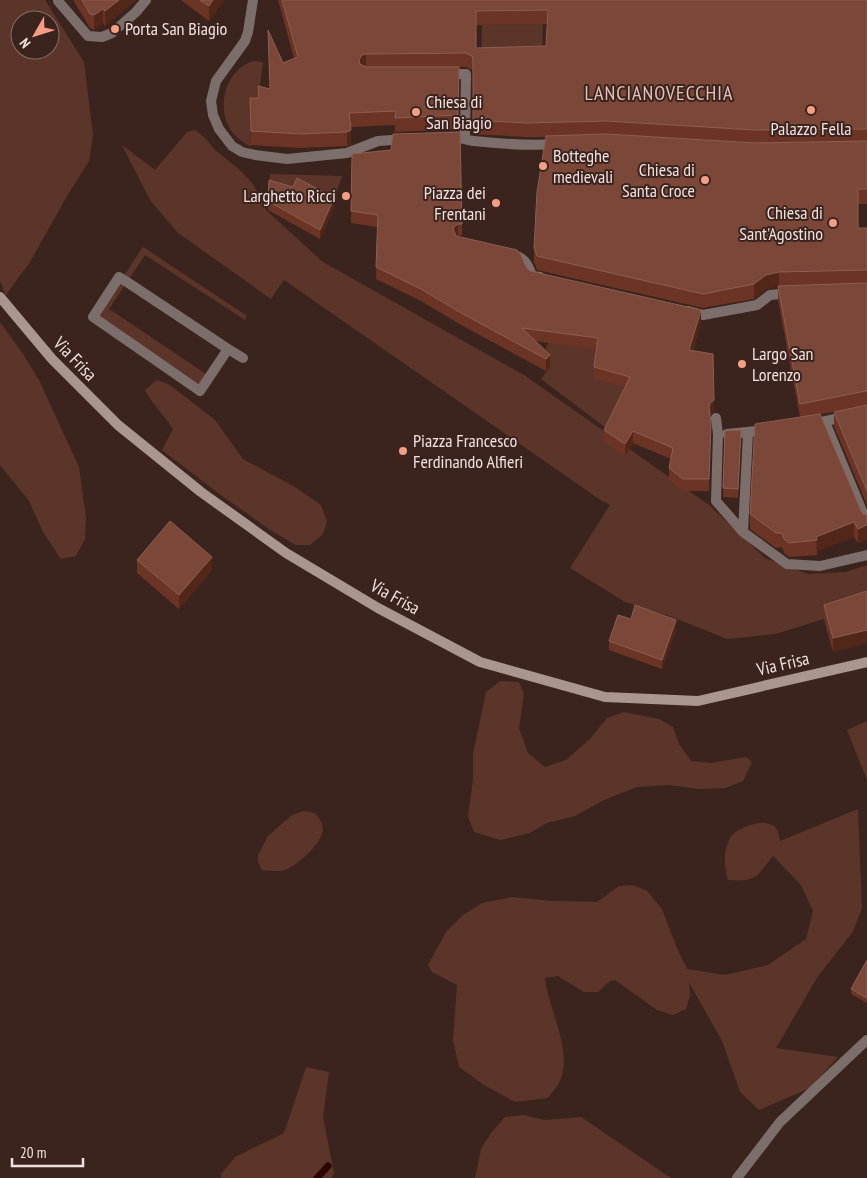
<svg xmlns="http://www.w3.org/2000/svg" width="867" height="1178" viewBox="0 0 867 1178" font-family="'PT Sans Narrow',sans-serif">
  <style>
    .green { fill: #5b352a; fill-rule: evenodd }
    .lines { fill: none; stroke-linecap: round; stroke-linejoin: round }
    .stream { stroke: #2c0300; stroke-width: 7 }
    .street { stroke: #7c6f6b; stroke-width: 10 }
    .secondary { stroke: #aa958f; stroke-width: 10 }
    .wall { fill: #6c3425; fill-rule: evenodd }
    .shaded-wall { fill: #53261a }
    .building { fill: #7a4739; stroke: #8d5f52; fill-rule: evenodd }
    .poi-dot { fill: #f49e86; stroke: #3c241e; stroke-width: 2 }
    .labels { text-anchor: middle; stroke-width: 4; stroke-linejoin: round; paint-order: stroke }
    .poi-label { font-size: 18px; fill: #f2e1dd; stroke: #3c241e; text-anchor: start }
    .street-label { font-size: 18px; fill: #f2e1dd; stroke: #3c241e }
    .quarter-label { font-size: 20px; letter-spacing: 1px; fill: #e1c1b8; stroke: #3c241e }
  </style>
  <rect width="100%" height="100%" fill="#3c241e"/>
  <path class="green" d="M 0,0 L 45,0 L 84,62 L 93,135 L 89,161 L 67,196 L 30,262 L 6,295 L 0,281 ZM 20,20 L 50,20 L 50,50 L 20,50 Z
    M 543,24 L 542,59 L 481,75 L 482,25 Z
    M 253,61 L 263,62 L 258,101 L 250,112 L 251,147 C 243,142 235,137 230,129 C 216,105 226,70 253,61 Z
    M 195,130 L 205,138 L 215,150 L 241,171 L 253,184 L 267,211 L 323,262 L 524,375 L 709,505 L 765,558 L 808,574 L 846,572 L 867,565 L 867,603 L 821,620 L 775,634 L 727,639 L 667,615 L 625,602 L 570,568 L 610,505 L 602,501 L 284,280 L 271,299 L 178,233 L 150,200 L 122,145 L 155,170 L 187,132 Z
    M 270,174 L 342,176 L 332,206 L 269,189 Z
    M 143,247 L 247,316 L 245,320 L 145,255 L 109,309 L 209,376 L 202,386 L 97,316 Z
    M 0,322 L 23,354 L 39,380 L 79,467 L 86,518 L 85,539 L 76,556 L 61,559 L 43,532 L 29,501 L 0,465 Z
    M 549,342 L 598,350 L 629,388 L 606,428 L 541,379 L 550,367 L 541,358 Z
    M 157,380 L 170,385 L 215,420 L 243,459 L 295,487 L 321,505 L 327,521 L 323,534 L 310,545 L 296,545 L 272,531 L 222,496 L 162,450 L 173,429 C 164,415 153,405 145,390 Z
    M 500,681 L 519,682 L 524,694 L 519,728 L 528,753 L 545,767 L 566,760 L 591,738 L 607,718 L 624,712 L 659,719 L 673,727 L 679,744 L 691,761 L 711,763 L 746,757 L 752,762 L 743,781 L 725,788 L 699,789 L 668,785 L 637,787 L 604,800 L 575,816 L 547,823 L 530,833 L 500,840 L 474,832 L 468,816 L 473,780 L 473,754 L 486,692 Z
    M 867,721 L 867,780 L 847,730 Z
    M 858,809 L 862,909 L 852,933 L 818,976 L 776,1048 L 838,1057 L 810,1088 L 759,1110 L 740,1092 L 722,1041 L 689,982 L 690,995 L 686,1009 L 673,1015 L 657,1010 L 615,980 L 610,981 L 598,992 L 584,992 L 558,976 L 545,978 C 548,1008 572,1049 561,1078 C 559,1085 552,1092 548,1098 L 515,1102 L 484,1085 L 459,1067 L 453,1040 L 457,985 L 432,972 L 428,965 L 446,932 L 463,915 L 482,903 L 512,897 L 553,901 L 597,902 L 619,886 L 633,885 L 647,891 L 662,909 L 676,946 L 687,969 L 725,975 L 768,965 L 806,939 L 813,911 L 801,885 L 773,856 C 756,877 757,882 728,880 C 724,866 723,851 730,838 C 736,827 770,815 777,830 C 779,833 779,838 780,841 Z
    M 304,811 L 315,813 C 319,818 323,823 323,830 C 322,843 297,866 285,870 C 278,872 269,871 262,870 L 258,862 L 258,855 L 268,836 L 292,815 Z
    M 306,1067 L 329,1072 L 323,1117 L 334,1173 L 332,1178 L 221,1178 L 221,1174 L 235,1157 L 284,1133 Z
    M 523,1115 L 545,1120 L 581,1117 L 671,1178 L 475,1178 L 481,1149 L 491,1133 L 505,1117 Z"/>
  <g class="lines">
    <path class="stream" d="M 317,1178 L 328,1166"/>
    <path class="street" d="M 253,0 L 248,32 L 245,41 L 216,81 L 211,101 L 213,115 L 219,129 L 232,146 L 242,152 L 255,155 L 287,159 L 347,153 L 378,141 L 406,139
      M 58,1 L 88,36 L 102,37 L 112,33
      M 120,26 L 136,12 L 146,0
      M 447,74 L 466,74 L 465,138
      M 447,137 C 459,136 464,140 474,141 C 502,144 530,146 557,144
      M 511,254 C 524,257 528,264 532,276 L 540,277
      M 688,311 L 703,315 L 757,305 L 770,295 L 791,293
      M 228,349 L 200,391 L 93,317 L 119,277 L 127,282 L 228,349 L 243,358
      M 716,418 L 718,434 L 716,501 L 743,532 L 787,564 L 820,566 L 867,555
      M 825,422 L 867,523
      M 812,424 L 867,412
      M 727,434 L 768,430
      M 743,532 L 748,433
      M 737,1178 L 780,1122 L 867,1040"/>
    <path class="secondary" d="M 0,297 L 52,359 L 118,425 L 201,492 L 286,553 L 378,608 L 480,662 L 605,697 L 698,701 L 867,662"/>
  </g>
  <path class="wall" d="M 73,0 L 136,0 L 105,26 L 103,23 L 94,30 L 90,28 Z
    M 181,0 L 224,0 L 209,21 Z
    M 278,0 L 867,0 L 867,204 L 858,204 L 858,228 L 867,228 L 867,505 L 834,426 L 834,412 L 838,411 L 820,414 L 861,511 L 858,543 L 854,537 L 817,551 L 817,555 L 789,557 L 784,553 L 782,547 L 776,548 L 750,529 L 750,514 L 800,417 L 778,300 L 778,286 L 766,289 L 754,299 L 703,308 L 537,270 L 534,262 L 534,248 L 546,137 L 526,137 L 473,134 L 473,74 L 472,70 L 466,67 L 459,67 L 458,129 L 395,132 L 395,125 L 351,127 L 351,144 L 347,146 L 301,148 L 251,145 L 250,98 L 258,98 L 270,88 L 268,30 L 283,63 L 294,58 ZM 547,24 L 546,46 L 476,48 L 476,25 Z
    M 460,132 L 462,235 L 457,236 L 526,267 L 530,271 L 701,322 L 693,350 L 714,411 L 710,415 L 709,491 L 683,491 L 669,480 L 669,468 L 671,459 L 633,443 L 625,456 L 604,442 L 604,430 L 625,387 L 594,379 L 594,367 L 597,350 L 536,341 L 550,355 L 550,366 L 546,371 L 463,326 L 421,301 L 376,279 L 377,227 L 351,223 L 352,154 L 391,150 Z
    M 293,187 L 334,207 L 320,239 L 268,210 L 268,201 Z
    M 725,431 L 741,439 L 738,498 L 723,497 Z
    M 137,560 L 212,570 L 179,609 L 137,573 Z
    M 867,591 L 867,643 L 833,652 L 824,619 L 824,605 Z
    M 631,619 L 676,629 L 662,669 L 609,650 L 609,641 Z
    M 867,960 L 867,1003 L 851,994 L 851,989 Z"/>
  <path class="shaded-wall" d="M 119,0 L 136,0 L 105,26 L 105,11 Z
    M 213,0 L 224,0 L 209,21 L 209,6 Z
    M 103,9 L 103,23 L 94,30 L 94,15 Z
    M 366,54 L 366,68 L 362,69 L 359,60 L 362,55 Z
    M 351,130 L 351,144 L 347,146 L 347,132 Z
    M 334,198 L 334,207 L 320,239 L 320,230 Z
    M 458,224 L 458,236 L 453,240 L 453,228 Z
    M 779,272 L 779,286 L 766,289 L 754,299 L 754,284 L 766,275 Z
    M 701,310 L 701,322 L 689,362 L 689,350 Z
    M 550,355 L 550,366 L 546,371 L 546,359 Z
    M 714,400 L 714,411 L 710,415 L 709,407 L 710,403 Z
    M 633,431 L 633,443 L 625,456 L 625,444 Z
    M 854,522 L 854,537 L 817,551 L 816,537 Z
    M 867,525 L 867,540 L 858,543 L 858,529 Z
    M 212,557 L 212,570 L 179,609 L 179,595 Z
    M 676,620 L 676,629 L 662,669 L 662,660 Z
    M 867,630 L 867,643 L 833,652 L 833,638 Z"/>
  <path class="building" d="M 82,0 L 119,0 L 105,11 L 103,9 L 94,15 L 90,14 Z
    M 200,0 L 213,0 L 209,6 Z
    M 282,0 L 867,0 L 867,129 L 755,130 L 606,121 L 526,123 L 473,120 L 473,60 L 472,56 L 466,53 L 366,54 L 362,55 L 359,60 L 360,64 L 366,67 L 459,67 L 458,115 L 395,118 L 396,111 L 349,113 L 351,130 L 347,132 L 301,134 L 251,131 L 250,98 L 259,98 L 258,86 L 270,89 L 268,30 L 283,63 L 298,57 ZM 548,10 L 546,46 L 476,48 L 476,11 Z
    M 460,132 L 462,224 L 458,224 L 453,228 L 456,236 L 517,250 L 521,255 L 526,267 L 530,271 L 701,310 L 689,350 L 713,354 L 714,400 L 710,403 L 709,407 L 711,423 L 709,479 L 683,479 L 669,468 L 673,448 L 633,431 L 625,444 L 604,430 L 630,377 L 594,367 L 598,338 L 522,328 L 550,355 L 546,359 L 463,314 L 421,289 L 376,267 L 378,215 L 351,211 L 352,154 L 391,150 L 393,134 Z
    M 606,134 L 755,143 L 867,141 L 867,189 L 858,189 L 858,228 L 867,228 L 867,270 L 779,272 L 766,275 L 754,284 L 703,294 L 537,256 L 534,248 L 537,192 L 546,136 Z
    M 297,178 L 334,198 L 320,230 L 268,201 L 269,180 L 293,187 Z
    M 867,283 L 867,391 L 866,391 L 800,404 L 778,286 Z
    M 867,405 L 867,491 L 834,412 Z
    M 820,414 L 861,511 L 863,514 L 867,515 L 867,525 L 858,529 L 854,522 L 816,537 L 817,540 L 789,543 L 784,539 L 782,533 L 776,533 L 750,514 L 755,424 Z
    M 741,430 L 738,489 L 723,488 L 725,431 Z
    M 170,521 L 212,557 L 179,595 L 137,560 Z
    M 867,591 L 867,630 L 833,638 L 824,605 Z
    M 635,605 L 676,620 L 662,660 L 609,641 L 618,615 L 631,619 Z
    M 867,960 L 867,998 L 851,989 Z"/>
  <g class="poi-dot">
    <circle cx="115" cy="29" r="5"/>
    <circle cx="811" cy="110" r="5"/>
    <circle cx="416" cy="112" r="5"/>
    <circle cx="543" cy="166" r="5"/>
    <circle cx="705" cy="180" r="5"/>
    <circle cx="346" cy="196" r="5"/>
    <circle cx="496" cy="203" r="5"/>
    <circle cx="833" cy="223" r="5"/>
    <circle cx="742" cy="364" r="5"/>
    <circle cx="403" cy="451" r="5"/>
  </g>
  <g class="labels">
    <g class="poi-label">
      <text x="125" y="35">Porta San Biagio</text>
      <text x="426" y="108">Chiesa di<tspan x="426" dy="21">San Biagio</tspan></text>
      <text x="811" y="135" text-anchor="middle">Palazzo Fella</text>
      <text x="553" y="162">Botteghe<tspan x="553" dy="21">medievali</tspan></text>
      <text x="695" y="176" text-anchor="end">Chiesa di<tspan x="695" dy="21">Santa Croce</tspan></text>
      <text x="486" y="199" text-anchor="end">Piazza dei<tspan x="486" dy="21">Frentani</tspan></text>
      <text x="336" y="202" text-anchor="end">Larghetto Ricci</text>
      <text x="823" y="219" text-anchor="end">Chiesa di<tspan x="823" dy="21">Sant'Agostino</tspan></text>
      <text x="752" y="360">Largo San<tspan x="752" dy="21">Lorenzo</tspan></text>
      <text x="413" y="447">Piazza Francesco<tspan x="413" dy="21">Ferdinando Alfieri</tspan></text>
    </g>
    <g class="street-label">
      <text transform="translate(75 359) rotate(46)" y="6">Via Frisa</text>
      <text transform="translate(395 597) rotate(29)" y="6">Via Frisa</text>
      <text transform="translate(783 664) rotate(-13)" y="6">Via Frisa</text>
    </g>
    <g class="quarter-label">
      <text x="659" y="100">LANCIANOVECCHIA</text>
    </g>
  </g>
  <g transform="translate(35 35) rotate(231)"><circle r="24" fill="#3c241e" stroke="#85706a"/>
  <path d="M0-4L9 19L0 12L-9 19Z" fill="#f49e86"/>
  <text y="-8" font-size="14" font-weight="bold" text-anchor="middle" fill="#f2e1dd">N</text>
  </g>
  <path d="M12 1158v8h71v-8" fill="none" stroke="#f2e1dd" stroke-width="2.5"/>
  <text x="20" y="1158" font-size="15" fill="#f2e1dd" stroke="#3c241e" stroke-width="4" paint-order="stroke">20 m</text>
</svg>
